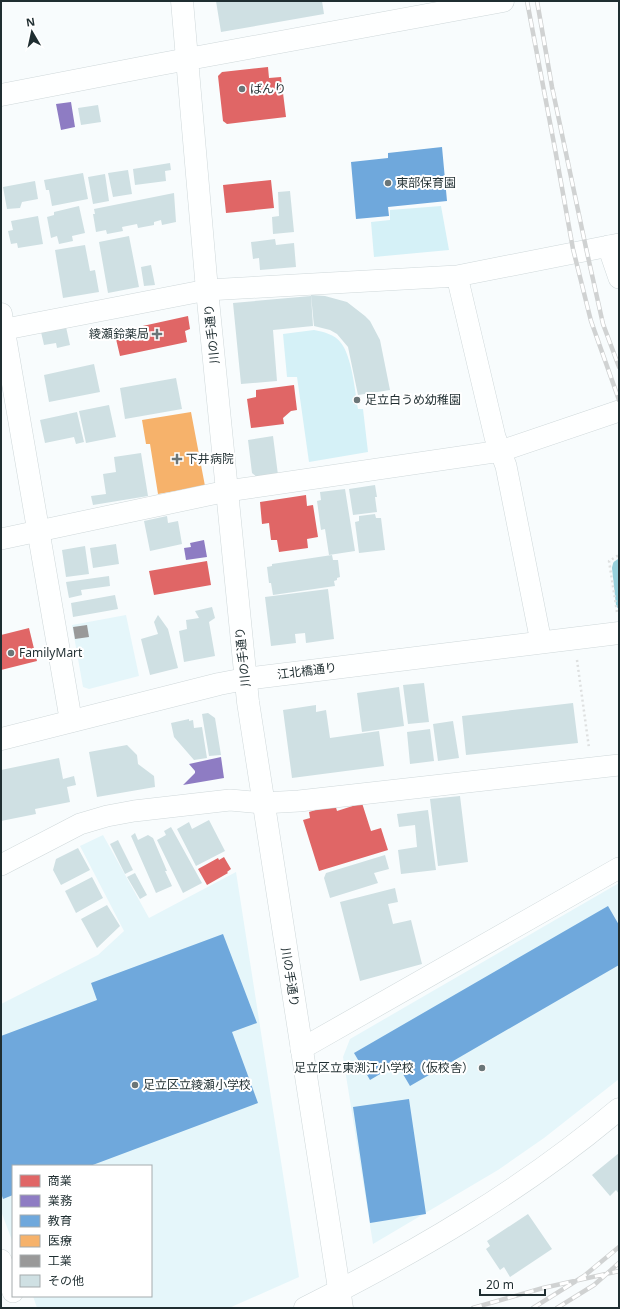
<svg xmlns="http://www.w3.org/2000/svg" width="620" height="1309" viewBox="0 0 620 1309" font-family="'Noto Sans','Noto Sans JP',sans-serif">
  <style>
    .built { fill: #e5f6fa }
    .green { fill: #d5f1f7 }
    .shops { fill: #e06666 }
    .offices { fill: #8e7cc3 }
    .schools { fill: #6fa8dc }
    .health { fill: #f6b26b }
    .industry { fill: #999 }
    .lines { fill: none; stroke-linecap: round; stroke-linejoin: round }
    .stream { stroke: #97d1dc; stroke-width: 6 }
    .building { fill: #cfe0e3 }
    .minor-casing { stroke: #cfd8da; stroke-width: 22 }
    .tertiary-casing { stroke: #cfd8da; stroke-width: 23 }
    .secondary-casing { stroke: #cfd8da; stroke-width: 23 }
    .primary-casing { stroke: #cfd8da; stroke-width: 23 }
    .path { stroke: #dee0e0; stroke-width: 2.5; stroke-dasharray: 2 3; stroke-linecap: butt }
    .minor { stroke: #feffff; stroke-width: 21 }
    .tertiary { stroke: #feffff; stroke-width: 22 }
    .secondary { stroke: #feffff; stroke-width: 22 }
    .primary { stroke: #feffff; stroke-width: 22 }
    .rail-casing { stroke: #d0d2d2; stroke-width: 4.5 }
    .rail { stroke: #fff; stroke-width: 3; stroke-dasharray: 9; stroke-linecap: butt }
    .poi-dot { fill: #6b7678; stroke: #fff; stroke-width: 1.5 }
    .labels { text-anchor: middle; stroke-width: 4; stroke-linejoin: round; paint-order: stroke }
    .poi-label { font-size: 12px; fill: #1f2e31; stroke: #fff; text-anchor: start }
    .street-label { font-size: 12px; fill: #1f2e31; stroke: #fff }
  </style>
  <rect width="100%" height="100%" fill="#f8fcfd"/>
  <path class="built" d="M 126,615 L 139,676 L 89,689 L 83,687 L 72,625 Z
    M 103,835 L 149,918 L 236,872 L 299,1277 L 229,1308 L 37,1308 L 33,1296 L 151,1296 L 151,1166 L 13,1166 L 13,1243 L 1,1211 L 1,1004 L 98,955 L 124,931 L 80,846 Z
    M 619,883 L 619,1079 L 544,1138 L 498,1170 L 373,1244 L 343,1057 L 350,1039 Z"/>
  <path class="green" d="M 441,206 L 449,250 L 374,257 L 371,222 L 390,220 L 390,210 Z
    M 314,330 C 323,332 335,334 341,343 C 352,357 355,391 358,409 L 363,409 L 368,452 L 309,462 L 297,377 L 287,377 L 283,334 Z"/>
  <path class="shops" d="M 268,67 L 269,78 L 281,77 L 286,117 L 227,124 L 223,121 L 218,76 L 222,72 Z
    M 271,180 L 274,208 L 226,213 L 223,185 Z
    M 188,316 L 190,329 L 185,331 L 187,342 L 120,356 L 116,339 L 131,336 L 129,329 Z
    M 294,385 L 297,410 L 291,411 L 283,418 L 284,424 L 251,428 L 247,399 L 256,397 L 256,390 Z
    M 306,495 L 307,506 L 313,505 L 318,537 L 307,539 L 308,548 L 279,552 L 277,540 L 271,540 L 269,523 L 262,524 L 260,502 Z
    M 207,561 L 211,585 L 154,595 L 149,571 Z
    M 29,628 L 37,661 L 1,670 L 1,635 Z
    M 362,803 L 371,831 L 381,828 L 388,850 L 319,871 L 303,820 L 310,818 L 309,812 L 335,804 L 337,811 Z
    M 224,857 L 231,869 L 227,872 L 228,873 L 207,885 L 198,869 L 218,858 L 219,860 Z"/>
  <path class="offices" d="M 71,102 L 75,127 L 61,130 L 56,104 Z
    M 204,540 L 207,557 L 186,560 L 184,548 L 191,547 L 190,543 Z
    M 221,757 L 224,778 L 183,785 L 195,773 L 195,771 L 189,764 Z"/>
  <path class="schools" d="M 442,147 L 447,201 L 388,207 L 389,216 L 356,219 L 351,162 L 388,158 L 388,153 Z
    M 608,906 L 619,925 L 619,965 L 410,1086 L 397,1064 L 370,1080 L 354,1053 Z
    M 223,934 L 257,1023 L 232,1032 L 258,1103 L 90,1166 L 13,1166 L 13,1195 L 3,1199 L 1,1193 L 1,1036 L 97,1000 L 91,983 Z
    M 409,1099 L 426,1214 L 370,1223 L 353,1107 Z"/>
  <path class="health" d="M 191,412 L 205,486 L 158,494 L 150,444 L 146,444 L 142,420 Z"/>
  <path class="industry" d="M 87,625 L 89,637 L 75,639 L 73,627 Z"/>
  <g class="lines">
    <path class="stream" d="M 619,562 L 616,564 L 615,568 L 619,605"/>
  </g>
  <path class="building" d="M 216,1 L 322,1 L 324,14 L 221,32 Z
    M 98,105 L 101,122 L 81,125 L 78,108 Z
    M 170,163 L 171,170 L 165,171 L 166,181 L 135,185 L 133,169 Z
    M 128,170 L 132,194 L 113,197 L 108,173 Z
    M 83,173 L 88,199 L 52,206 L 49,190 L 46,190 L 44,180 Z
    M 105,174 L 109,201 L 93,204 L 88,177 Z
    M 35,181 L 38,199 L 22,202 L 20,208 L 7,209 L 3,187 Z
    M 290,191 L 294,232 L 273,234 L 272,217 L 279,216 L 278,192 Z
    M 174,193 L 176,222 L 162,225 L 161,220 L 154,222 L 154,225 L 138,228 L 137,224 L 122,227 L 123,231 L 107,234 L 106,230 L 96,232 L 93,214 L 95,214 L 94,209 Z
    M 79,206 L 85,233 L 72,236 L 73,241 L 59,244 L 57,236 L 51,238 L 47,217 L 54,215 L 54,212 Z
    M 38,216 L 43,244 L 18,248 L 17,243 L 11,244 L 8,231 L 13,230 L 11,221 Z
    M 129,236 L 139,287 L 108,293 L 99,242 Z
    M 275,239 L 276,245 L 294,243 L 296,267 L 260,270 L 259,258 L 253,259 L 251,242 Z
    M 85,245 L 90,271 L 95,270 L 99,292 L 63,298 L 55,250 Z
    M 151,265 L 155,285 L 144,286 L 141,267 Z
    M 311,295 L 325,296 L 347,302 L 365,316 L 370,321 L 380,340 L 390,390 L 358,395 L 348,347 L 337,334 L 330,330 L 314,326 Z
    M 311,296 L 313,326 L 273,330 L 277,381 L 241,384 L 233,303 Z
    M 66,327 L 70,345 L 57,348 L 56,343 L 44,345 L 41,332 Z
    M 94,364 L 100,392 L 49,402 L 44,375 Z
    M 176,378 L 182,409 L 125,419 L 120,388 Z
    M 109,405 L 116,437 L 86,443 L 79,411 Z
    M 77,412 L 84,442 L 76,444 L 74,437 L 45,443 L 40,420 Z
    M 273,436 L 278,475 L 258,478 L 252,473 L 248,440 Z
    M 141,453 L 148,496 L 93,505 L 91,496 L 106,494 L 103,474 L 116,472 L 114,457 Z
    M 375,485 L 377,497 L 375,497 L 377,512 L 353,515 L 349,489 Z
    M 345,489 L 355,551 L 329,555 L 325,529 L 321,530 L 317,501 L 321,500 L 320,492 Z
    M 375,514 L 376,518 L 381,518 L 385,550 L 359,553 L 355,522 L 359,521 L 359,516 Z
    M 167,516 L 168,523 L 178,521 L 182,544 L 150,551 L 144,521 Z
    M 116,544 L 119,564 L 93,568 L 90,548 Z
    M 85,546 L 89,574 L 66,577 L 62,550 Z
    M 332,555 L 333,560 L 338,560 L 340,577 L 337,578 L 337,580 L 334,581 L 335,586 L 273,595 L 271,583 L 269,583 L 267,567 L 272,566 L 272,564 Z
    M 109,576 L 110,586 L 81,590 L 82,595 L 69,598 L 66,582 Z
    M 328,589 L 334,639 L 306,643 L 305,633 L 295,634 L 296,643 L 271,646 L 265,597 Z
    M 115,595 L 118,609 L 73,617 L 71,603 Z
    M 212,607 L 215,618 L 209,622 L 215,656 L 184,662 L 179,631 L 187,629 L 186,620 L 199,618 L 195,611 Z
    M 158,615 L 168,629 L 178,668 L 150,675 L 141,639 L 158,634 L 154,622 Z
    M 424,683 L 429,722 L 408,724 L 403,685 Z
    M 399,687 L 404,726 L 362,732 L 357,693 Z
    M 573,703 L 578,743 L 466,755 L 462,716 Z
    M 316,705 L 316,712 L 326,710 L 330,738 L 379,731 L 384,766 L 292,778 L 283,710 Z
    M 208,713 L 215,718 L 221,755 L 209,756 L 202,714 Z
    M 189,719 L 189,721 L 193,720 L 194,728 L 202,727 L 207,758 L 194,760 L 174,737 L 171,723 Z
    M 453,721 L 459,758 L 438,761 L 433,724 Z
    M 430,729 L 434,761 L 410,764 L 407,732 Z
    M 127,745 L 137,755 L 138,764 L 154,776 L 155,787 L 97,797 L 89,752 Z
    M 59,758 L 63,779 L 74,776 L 76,785 L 67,787 L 70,802 L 35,809 L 36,814 L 1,821 L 1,770 Z
    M 460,796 L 468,862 L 438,866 L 430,799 Z
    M 428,810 L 436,870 L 401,874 L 398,850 L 417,847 L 415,825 L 399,827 L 397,814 Z
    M 209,820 L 225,851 L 196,866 L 177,829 L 189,822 L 192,829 Z
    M 171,827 L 202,883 L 183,893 L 157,840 L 166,835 L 164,831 Z
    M 135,833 L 138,840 L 148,835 L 153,838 L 167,871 L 165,871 L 172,886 L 156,893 L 131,836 Z
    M 118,840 L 133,870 L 125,874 L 110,844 Z
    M 78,848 L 90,870 L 61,885 L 53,870 L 56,859 Z
    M 385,855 L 389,869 L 374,873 L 378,883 L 330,898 L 324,878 L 326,873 Z
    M 135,873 L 147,895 L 140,899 L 127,877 Z
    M 92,877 L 103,898 L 76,913 L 65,891 Z
    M 395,888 L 398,902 L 388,904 L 393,924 L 411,920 L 422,964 L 360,981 L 340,902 Z
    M 107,905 L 120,926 L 97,948 L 81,919 Z
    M 619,1153 L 619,1194 L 616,1190 L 610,1196 L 592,1175 Z
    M 528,1214 L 552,1249 L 510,1277 L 504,1267 L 500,1270 L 486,1249 L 490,1246 L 487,1241 Z"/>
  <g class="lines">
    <defs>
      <path id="minor" d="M 608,246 L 619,278
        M 457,276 L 495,437 L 506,466 L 541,642
        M 1,330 L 207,290 L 457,276 L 619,244
        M 1,539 L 227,491 L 501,451 L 619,411
        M 1,865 L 80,824 L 107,816 L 134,811 L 230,800 L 263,803 L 299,801 L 619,765
        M 301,1049 L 619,868
        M 1,1260 L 13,1292"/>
      <path id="tertiary" d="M 1,95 L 161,64 L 503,1
        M 1,314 L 71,721
        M 305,1308 C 417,1252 523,1190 619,1109"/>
      <path id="secondary" d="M 1,739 L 219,684 L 245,679 L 619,633"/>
      <path id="primary" d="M 182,1 L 207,290 L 248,702 L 342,1308"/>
    </defs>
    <use href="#minor" class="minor-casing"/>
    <use href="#tertiary" class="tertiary-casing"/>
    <use href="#secondary" class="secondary-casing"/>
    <use href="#primary" class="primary-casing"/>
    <path class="path" d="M 617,612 L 609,561 L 619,555
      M 577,660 L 589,748"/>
    <use href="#minor" class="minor"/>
    <use href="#tertiary" class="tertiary"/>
    <use href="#secondary" class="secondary"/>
    <use href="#primary" class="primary"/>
    <defs>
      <path id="rail" d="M 527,1 L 555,149 L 573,249 L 591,321 L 619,400
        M 537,1 L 552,87 L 586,248 L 603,324 L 619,367
        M 473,1308 L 543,1288 L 619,1271
        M 533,1308 L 584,1276 L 619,1247
        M 557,1308 L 594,1285 L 619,1263"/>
    </defs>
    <use href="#rail" class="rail-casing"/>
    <use href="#rail" class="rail"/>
  </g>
  <g class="poi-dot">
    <circle cx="242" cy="89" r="4"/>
    <circle cx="388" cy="183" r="4"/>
    <path d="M155 328h4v4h4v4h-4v4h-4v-4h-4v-4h4z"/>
    <circle cx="357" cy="400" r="4"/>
    <path d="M175 453h4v4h4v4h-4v4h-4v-4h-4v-4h4z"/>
    <circle cx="11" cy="653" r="4"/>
    <circle cx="482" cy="1068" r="4"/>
    <circle cx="135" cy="1085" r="4"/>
  </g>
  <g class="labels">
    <g class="poi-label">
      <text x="250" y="93">ばんり</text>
      <text x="396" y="187">東部保育園</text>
      <text x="149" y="338" text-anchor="end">綾瀬鈴薬局</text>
      <text x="365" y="404">足立白うめ幼稚園</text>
      <text x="186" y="463">下井病院</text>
      <text x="19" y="657">FamilyMart</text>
      <text x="474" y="1072" text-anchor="end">足立区立東渕江小学校（仮校舎）</text>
      <text x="143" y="1089">足立区立綾瀬小学校</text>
    </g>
    <g class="street-label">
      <text transform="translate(212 334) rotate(-96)" y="4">川の手通り</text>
      <text transform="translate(243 657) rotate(-96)" y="4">川の手通り</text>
      <text transform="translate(307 671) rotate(-7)" y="4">江北橋通り</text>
      <text transform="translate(290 977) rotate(81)" y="4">川の手通り</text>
    </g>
  </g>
  <rect width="620" height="1309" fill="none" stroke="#1f2e31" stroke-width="4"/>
  <rect x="12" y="1165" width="140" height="132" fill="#ffffff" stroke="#a5abad"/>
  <rect x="20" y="1175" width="20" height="12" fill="#e06666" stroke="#a5abad"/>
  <text x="48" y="1185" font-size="12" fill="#1f2e31">商業</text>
  <rect x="20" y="1195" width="20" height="12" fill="#8e7cc3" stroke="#a5abad"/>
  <text x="48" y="1205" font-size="12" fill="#1f2e31">業務</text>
  <rect x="20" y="1215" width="20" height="12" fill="#6fa8dc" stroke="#a5abad"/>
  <text x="48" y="1225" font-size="12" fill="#1f2e31">教育</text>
  <rect x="20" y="1235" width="20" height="12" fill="#f6b26b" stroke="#a5abad"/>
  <text x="48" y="1245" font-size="12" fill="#1f2e31">医療</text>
  <rect x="20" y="1255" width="20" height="12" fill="#999999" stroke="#a5abad"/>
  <text x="48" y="1265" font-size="12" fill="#1f2e31">工業</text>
  <rect x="20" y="1275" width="20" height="12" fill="#cfe0e3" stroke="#a5abad"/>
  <text x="48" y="1285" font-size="12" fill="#1f2e31">その他</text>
  <g transform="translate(32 32) rotate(351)" stroke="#ffffff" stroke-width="3" paint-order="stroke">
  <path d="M0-3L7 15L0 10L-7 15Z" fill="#1f2e31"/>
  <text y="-6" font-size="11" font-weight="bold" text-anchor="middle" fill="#1f2e31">N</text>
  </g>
  <path d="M480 1289v6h65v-6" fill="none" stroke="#1f2e31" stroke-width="2"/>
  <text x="486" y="1289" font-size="12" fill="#1f2e31" stroke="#ffffff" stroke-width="3" paint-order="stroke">20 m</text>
</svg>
